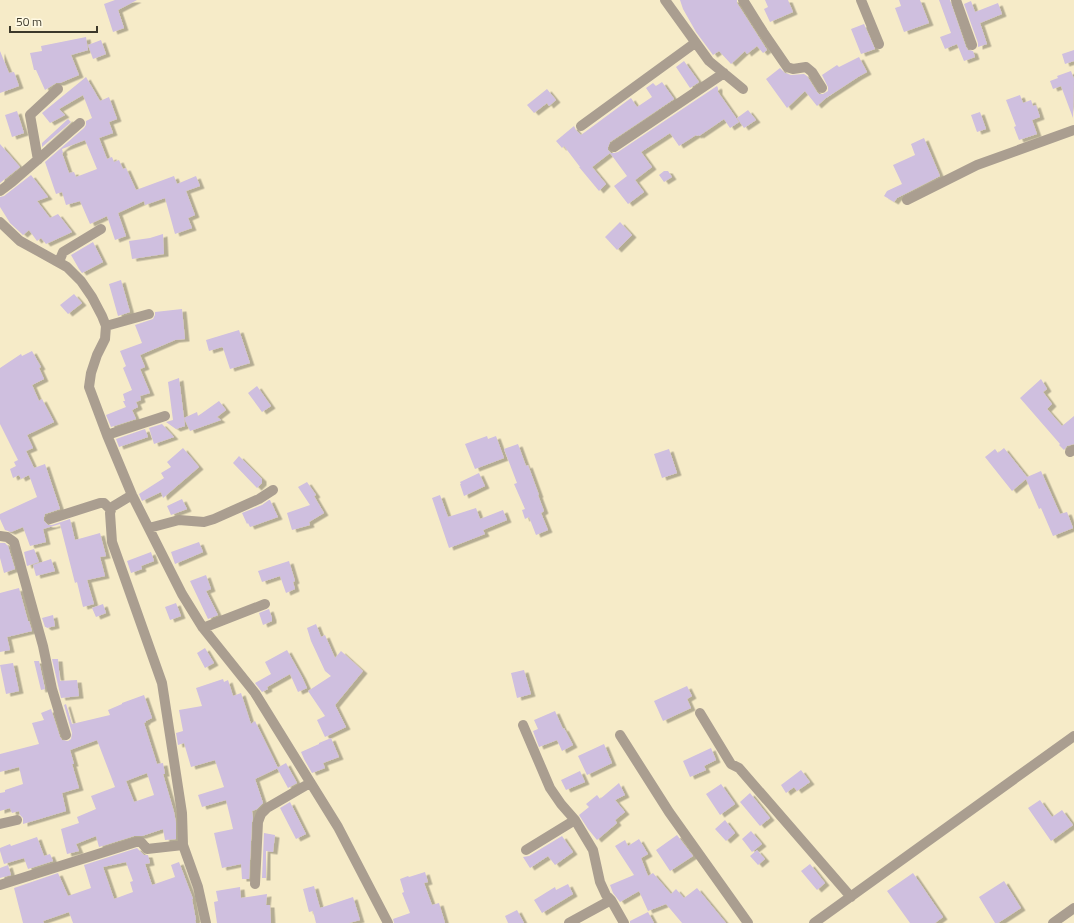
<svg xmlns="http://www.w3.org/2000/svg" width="1074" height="923" viewBox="0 0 1074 923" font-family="'Titillium Web',sans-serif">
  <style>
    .building { fill: #cfbfdf; fill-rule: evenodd; filter: url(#shadow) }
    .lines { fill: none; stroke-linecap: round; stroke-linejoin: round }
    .minor { stroke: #aa9e90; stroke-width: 10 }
  </style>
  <defs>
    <filter id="shadow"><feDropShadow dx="4.5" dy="2.5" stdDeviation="0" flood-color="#0004"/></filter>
  </defs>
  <rect width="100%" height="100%" fill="#f6ebc8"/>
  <path class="building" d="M 115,0 L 137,0 L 118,10 L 124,28 L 113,32 L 104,4 Z
    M 680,0 L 737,0 L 737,3 L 767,50 L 763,53 L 757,46 L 747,54 L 745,51 L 731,64 L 719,51 L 713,55 L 696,32 L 683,9 Z
    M 765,0 L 788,0 L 793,12 L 770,22 L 764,9 L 768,7 Z
    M 899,0 L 920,0 L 929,23 L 904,32 L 895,8 L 901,6 Z
    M 939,0 L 950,0 L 966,47 L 968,50 L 973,51 L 975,57 L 964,61 L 957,44 L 945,49 L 940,37 L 951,33 Z
    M 971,1 L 975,12 L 998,3 L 1002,14 L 980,23 L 987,44 L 978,47 L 978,43 L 964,4 Z
    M 864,24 L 875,49 L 861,54 L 851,29 Z
    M 86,37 L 88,50 L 71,55 L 79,75 L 60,83 L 56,83 L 45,90 L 36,70 L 34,70 L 30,53 L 42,51 L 41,46 Z
    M 101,40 L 106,54 L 93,59 L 88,45 Z
    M 1074,50 L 1074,61 L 1065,64 L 1062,54 Z
    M 0,51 L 9,73 L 14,72 L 19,86 L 0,93 Z
    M 859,57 L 867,72 L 858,77 L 826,98 L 817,106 L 805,91 L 787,108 L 766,79 L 780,68 L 785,73 L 791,75 L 804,74 L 807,76 L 817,92 L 819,94 L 823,94 L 828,91 L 828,87 L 822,75 L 837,65 L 839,67 Z
    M 684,61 L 699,82 L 690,88 L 676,67 Z
    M 1071,71 L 1074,79 L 1073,118 L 1061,86 L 1053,89 L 1050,81 L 1058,78 L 1057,76 Z
    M 86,77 L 100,101 L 109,97 L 117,119 L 109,122 L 113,133 L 99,138 L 107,159 L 112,157 L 114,162 L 119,160 L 123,169 L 126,168 L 136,190 L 174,176 L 177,184 L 196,176 L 200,186 L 186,191 L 195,215 L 188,218 L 192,228 L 175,234 L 165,198 L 145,205 L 144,201 L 118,213 L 126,236 L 115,240 L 107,216 L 90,224 L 80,201 L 66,205 L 62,192 L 56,194 L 45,162 L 84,128 L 86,125 L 86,121 L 92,118 L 83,95 L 59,109 L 65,115 L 50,123 L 42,113 ZM 85,140 L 97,169 L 76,177 L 74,172 L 69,173 L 62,153 L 63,153 L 62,149 Z
    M 662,82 L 674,99 L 610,142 L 608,147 L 608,150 L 611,153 L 614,153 L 618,152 L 717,86 L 718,88 L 718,92 L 739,122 L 730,128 L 724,119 L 699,136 L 699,135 L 697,136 L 696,135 L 679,146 L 670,133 L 641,152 L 652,167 L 635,180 L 644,192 L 628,204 L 614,186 L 627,176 L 610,153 L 592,167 L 606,184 L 599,191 L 579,167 L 580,167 L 564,146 L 562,148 L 556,141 L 574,126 L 576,130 L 581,135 L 631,98 L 637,107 L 652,97 L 646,88 L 653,83 L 656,86 Z
    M 547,89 L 556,100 L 549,106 L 547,103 L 534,113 L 527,105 Z
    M 1020,95 L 1023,103 L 1031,100 L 1033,106 L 1036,105 L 1040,117 L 1032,120 L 1037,134 L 1019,140 L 1014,127 L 1016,126 L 1006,100 Z
    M 748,110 L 756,120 L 744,128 L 737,118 Z
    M 17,111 L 24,133 L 12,137 L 5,115 Z
    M 980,112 L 986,129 L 977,132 L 971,115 Z
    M 68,119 L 71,122 L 42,147 L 42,143 Z
    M 924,138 L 940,176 L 897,198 L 894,202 L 884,196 L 887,191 L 902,184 L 893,165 L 915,155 L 911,144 Z
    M 0,144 L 20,167 L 0,183 Z
    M 664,171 L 668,171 L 672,177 L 664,182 L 659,175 Z
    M 31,175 L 48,197 L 37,201 L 50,218 L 58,214 L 72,232 L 46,244 L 41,238 L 37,241 L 29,230 L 23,235 L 10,223 L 0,207 L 0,197 L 4,196 Z
    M 620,222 L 632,235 L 617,250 L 605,237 Z
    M 163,234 L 164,254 L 132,259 L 129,241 L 150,238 Z
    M 93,242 L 103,262 L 82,273 L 79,269 L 71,255 Z
    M 121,280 L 130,312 L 118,316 L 109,284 Z
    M 74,294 L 82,303 L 68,314 L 60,305 Z
    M 182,309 L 185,339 L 175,340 L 140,355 L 145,367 L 140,369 L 150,393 L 140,396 L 141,400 L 136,402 L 138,407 L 132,410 L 136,419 L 111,427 L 106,415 L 126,407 L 123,401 L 125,401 L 123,394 L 132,390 L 123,368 L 126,366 L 120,351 L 142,343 L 135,325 L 153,319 L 155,315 L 155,312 Z
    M 239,330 L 250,363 L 230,369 L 223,348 L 222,347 L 209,351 L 206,340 Z
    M 32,351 L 41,367 L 39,368 L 44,379 L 32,385 L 39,401 L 42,399 L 54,422 L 27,435 L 33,448 L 26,451 L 34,468 L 45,464 L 60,509 L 45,514 L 44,517 L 44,521 L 48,525 L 52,525 L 70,519 L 75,540 L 100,533 L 106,556 L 100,557 L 105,576 L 87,580 L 94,604 L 83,607 L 77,582 L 75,583 L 60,524 L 43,529 L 46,542 L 30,546 L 23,527 L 11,532 L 5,530 L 0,519 L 0,514 L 37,497 L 29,475 L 21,479 L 19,475 L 13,478 L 10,469 L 16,466 L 14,462 L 18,460 L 0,424 L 0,368 L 21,354 L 22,356 Z
    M 179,378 L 185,426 L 176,429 L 166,422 L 173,420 L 168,382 Z
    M 1041,379 L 1047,389 L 1043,392 L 1052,404 L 1047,409 L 1062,426 L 1074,416 L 1074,444 L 1067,446 L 1064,450 L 1059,445 L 1060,444 L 1020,398 Z
    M 257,386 L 271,406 L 262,412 L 248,393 Z
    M 219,401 L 226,410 L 217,417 L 221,420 L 190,431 L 184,418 L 197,412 L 198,416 Z
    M 162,424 L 174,437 L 154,444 L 149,428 Z
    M 145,429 L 148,437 L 119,447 L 116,439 Z
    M 487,436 L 488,439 L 496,436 L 504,458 L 475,469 L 465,444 Z
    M 518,444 L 526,466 L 528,465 L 539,495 L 538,495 L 544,511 L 541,513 L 548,530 L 536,535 L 529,517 L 525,519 L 522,510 L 525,509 L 514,484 L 517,483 L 504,449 Z
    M 183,448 L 199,467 L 163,498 L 161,492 L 142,501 L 139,494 L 164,478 L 161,473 L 171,467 L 167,462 Z
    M 1004,448 L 1027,477 L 1041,471 L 1060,514 L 1067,512 L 1073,528 L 1053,536 L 1041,508 L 1039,509 L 1026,479 L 1012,491 L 985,457 L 995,449 L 998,453 Z
    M 669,449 L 677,473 L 662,478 L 654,454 Z
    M 239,456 L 262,479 L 262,483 L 257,488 L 233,463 Z
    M 479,473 L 485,486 L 464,496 L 460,484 L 461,484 L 460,482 Z
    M 307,482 L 316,495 L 314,496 L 324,513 L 309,522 L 310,525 L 292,530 L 287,513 L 310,505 L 298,487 Z
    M 440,495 L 448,517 L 476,508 L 480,519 L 503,510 L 507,520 L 483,530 L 485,534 L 449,548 L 432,498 Z
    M 182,499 L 187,509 L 171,515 L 167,506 Z
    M 269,500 L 270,500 L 278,517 L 250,527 L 248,523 L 247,524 L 242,513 L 262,505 Z
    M 199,542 L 203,552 L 175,564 L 171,552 Z
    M 0,543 L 5,543 L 8,546 L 15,569 L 4,573 L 0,558 Z
    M 34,549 L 39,562 L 27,566 L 24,552 Z
    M 151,552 L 154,561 L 141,566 L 142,569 L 131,573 L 127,561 Z
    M 51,559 L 55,571 L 36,576 L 33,565 Z
    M 289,561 L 295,581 L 293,582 L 295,589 L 286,593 L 280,576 L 262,582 L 258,571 Z
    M 206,575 L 211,589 L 206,591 L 218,615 L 208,619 L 190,581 Z
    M 19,588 L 28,621 L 29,621 L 32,631 L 7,637 L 10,650 L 0,652 L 0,593 Z
    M 176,603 L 181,616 L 170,620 L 165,607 Z
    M 103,604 L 106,613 L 96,617 L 92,608 Z
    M 269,609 L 272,618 L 272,621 L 263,625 L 259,613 Z
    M 53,615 L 55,626 L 47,628 L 46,627 L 45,627 L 42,618 Z
    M 316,624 L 321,637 L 325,635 L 335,658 L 341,651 L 363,671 L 335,705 L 346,727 L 325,737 L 317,720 L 325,716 L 308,691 L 331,676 L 325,671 L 311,641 L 307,628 Z
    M 205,648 L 214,663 L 205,668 L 197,653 Z
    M 287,650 L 302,677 L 307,688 L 298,692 L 290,674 L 267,687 L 268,689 L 262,692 L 255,683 L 271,674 L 265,662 Z
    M 52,659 L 58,659 L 60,681 L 77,680 L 79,696 L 61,698 Z
    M 34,661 L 39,661 L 45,689 L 41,690 Z
    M 13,663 L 19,691 L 6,694 L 0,665 Z
    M 524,670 L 531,694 L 517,698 L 511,673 Z
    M 223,679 L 224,682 L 228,680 L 233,696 L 241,693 L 251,724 L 255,721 L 278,768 L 255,779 L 263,803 L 257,809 L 252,811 L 253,818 L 252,822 L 249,879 L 242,879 L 241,864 L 222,868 L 214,833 L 233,829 L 226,800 L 202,807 L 198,795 L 224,787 L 215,760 L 191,767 L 184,743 L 178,745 L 176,733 L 183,731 L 179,710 L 202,706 L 196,688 Z
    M 687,686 L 692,696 L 687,699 L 691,708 L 663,721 L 654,701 Z
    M 144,695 L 152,718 L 146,721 L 146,722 L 144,723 L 157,764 L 163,763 L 165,774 L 163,774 L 174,812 L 176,823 L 176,839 L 165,840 L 163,829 L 142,836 L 134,836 L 99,847 L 96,836 L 76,844 L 79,851 L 67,854 L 61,829 L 79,823 L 77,817 L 96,809 L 91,796 L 115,787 L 97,740 L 70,750 L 74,764 L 72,764 L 79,788 L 62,793 L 66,811 L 23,824 L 23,818 L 20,815 L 19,811 L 12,813 L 10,808 L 0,811 L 0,793 L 5,792 L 5,790 L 23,784 L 19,767 L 0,772 L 0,754 L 39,744 L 32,723 L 44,720 L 41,713 L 51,709 L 60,737 L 62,740 L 68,741 L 71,739 L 72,733 L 64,705 L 66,704 L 72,724 L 110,715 L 108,710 L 122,704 L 122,703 ZM 147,773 L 154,795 L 134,802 L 126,781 Z
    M 555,711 L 563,729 L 564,728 L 573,745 L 562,751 L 557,740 L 539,747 L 533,731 L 538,729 L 534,720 Z
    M 331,738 L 339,757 L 323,763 L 325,768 L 312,773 L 304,759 L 301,752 L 319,744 L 319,743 Z
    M 604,744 L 612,763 L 587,775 L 578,756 Z
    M 711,748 L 716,760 L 704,766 L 706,770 L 690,777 L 683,761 Z
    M 286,763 L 297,783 L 288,788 L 277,768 Z
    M 801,770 L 810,782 L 797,791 L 794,787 L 786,793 L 781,785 Z
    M 580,771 L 585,782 L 566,790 L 561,780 Z
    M 619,783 L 625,795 L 615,800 L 625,812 L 615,820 L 617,823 L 597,840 L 588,829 L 579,815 L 589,807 L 586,804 L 597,795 L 600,799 Z
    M 721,784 L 735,804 L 720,815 L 706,794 Z
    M 750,793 L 770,818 L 760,826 L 740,802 Z
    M 1040,800 L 1052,817 L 1062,810 L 1073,825 L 1051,841 L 1028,808 Z
    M 290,802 L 306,834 L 296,839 L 280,808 Z
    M 725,820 L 735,833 L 726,841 L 715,829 Z
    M 751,831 L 762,844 L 752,852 L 742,839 Z
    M 264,833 L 275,835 L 273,852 L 266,851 L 266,878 L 262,878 Z
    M 677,835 L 693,856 L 670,871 L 656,850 Z
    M 562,836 L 573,852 L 555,865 L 548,856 L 530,868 L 523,857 L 529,856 Z
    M 37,837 L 44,856 L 50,854 L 53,861 L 28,869 L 24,858 L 4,864 L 0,851 L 0,848 L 10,844 L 11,846 Z
    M 639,839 L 648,854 L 641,858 L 648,876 L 653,873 L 671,894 L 676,889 L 684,898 L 697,888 L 726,923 L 682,923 L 666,904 L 648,911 L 639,891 L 620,902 L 613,893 L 610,885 L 634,875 L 615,846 L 625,840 L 628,846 Z
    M 137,848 L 144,855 L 148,855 L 150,863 L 145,864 L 152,885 L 175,877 L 171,865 L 179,862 L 193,899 L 192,899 L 196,920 L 195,920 L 196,923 L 73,923 L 69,912 L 43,921 L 44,923 L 23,923 L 14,888 L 58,873 L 68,896 L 91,888 L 84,865 ZM 126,862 L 133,881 L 130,882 L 133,892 L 114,899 L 103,867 Z
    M 757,850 L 765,859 L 758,865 L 750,856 Z
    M 810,864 L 825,883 L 817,890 L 801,871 Z
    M 8,865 L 11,875 L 0,878 L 0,868 Z
    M 425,872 L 428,882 L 424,883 L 432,905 L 439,903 L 445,923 L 394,923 L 393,919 L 410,913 L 402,893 L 404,892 L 400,879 L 408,876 L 409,877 Z
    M 913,873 L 943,917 L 935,923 L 910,923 L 887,891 Z
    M 1004,881 L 1021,908 L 998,923 L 995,923 L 979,897 Z
    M 568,884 L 573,894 L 542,913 L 534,900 L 555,887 L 556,890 Z
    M 314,886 L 320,908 L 353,897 L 360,920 L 349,923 L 316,923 L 313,911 L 309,912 L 303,889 Z
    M 240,887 L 241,898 L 267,894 L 266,905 L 270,905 L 271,923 L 217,923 L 214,902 L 218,901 L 216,891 Z
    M 517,910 L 524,923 L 508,923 L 505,916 Z
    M 648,912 L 654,923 L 630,923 L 630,921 Z"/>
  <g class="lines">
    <path class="minor" d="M 665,0 L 709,61 L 743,89
      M 743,0 L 763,32 L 787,67 L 793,69 L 806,67 L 812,72 L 822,88
      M 861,0 L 879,44
      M 956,0 L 972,45
      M 581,126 L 695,43
      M 614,147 L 724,73
      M 38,160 L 30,115 L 58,89
      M 0,191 L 12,182 L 80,123
      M 907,200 L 977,165 L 1074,130
      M 0,222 L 20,241 L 67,267 L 81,281 L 92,297 L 102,316 L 106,326 L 105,339 L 97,355 L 91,373 L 89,387 L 107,435 L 132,495 L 182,594 L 203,628 L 255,693 L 338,827 L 388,923
      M 59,262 L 63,252 L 101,229
      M 106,326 L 149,314
      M 107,435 L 165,416
      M 1070,452 L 1074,450
      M 132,495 L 112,507 L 110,513 L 112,542 L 162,683 L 182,813 L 183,845 L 198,887 L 206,923
      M 50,519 L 100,503 L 104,503 L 111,510
      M 149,528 L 179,520 L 204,522 L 214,519 L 259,499 L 273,490
      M 0,536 L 7,537 L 14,542 L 43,646 L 52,689 L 66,735
      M 203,628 L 265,604
      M 700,713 L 731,764 L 739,768 L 851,897
      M 523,725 L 550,788 L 561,804 L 575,820 L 593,850 L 600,882 L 606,895 L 611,900 L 624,923
      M 620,735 L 669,812 L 748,923
      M 0,824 L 17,820
      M 526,850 L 575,820
      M 255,884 L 258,822 L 261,814 L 267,808 L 310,783
      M 0,885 L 136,842 L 141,842 L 147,849 L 183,845
      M 569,923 L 611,900
      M 814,923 L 1074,736
      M 1053,923 L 1074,908"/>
  </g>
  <path d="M10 26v6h87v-6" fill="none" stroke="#3c382a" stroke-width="2"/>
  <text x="16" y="26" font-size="12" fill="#3c382a" stroke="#fff9e3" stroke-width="3" paint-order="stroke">50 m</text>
</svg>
